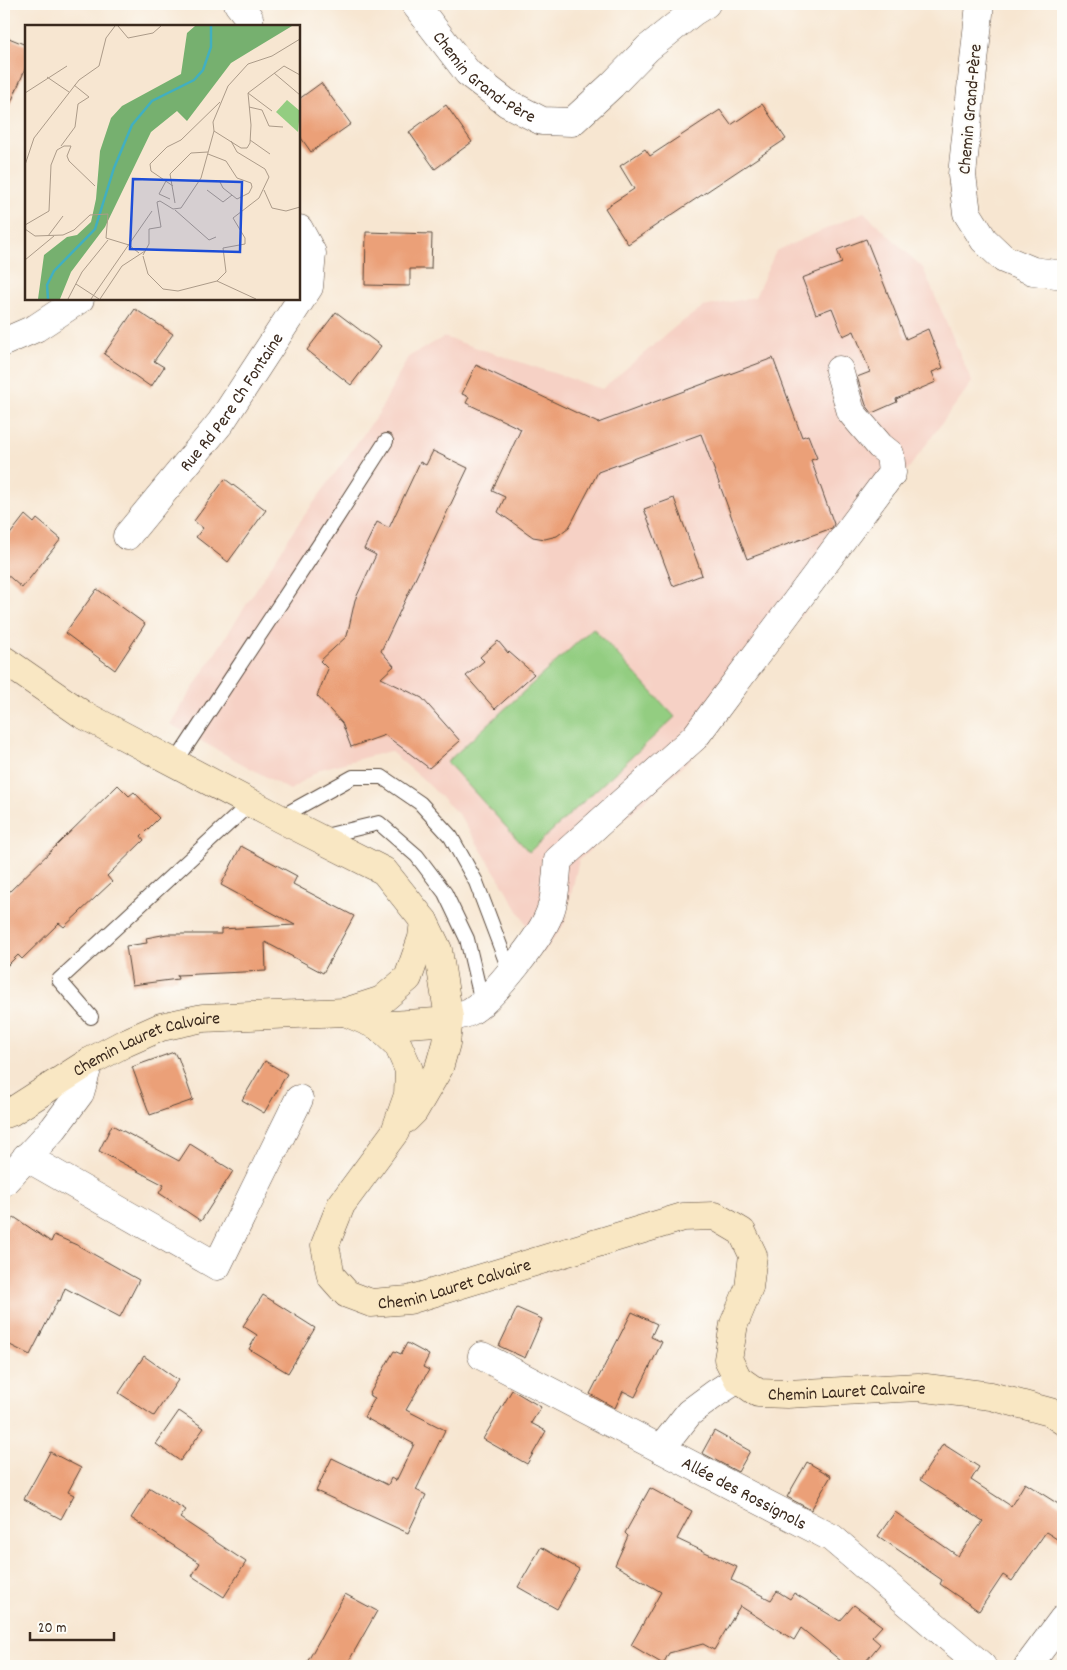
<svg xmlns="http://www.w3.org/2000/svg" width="1067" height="1670" viewBox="0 0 1067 1670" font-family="Dekko,sans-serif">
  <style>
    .built { fill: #f6d1c5 }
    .green { fill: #93cd81; stroke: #677c50 }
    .building { fill: #eba078 }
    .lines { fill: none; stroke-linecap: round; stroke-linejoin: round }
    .service-casing { stroke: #574639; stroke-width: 16 }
    .minor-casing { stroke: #574639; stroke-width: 29 }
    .secondary-casing { stroke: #574639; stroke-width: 29 }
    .service { stroke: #fff; stroke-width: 14 }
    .minor { stroke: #fff; stroke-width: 28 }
    .secondary { stroke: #f9e7c3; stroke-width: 28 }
    .labels { text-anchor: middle; stroke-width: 4; stroke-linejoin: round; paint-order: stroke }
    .street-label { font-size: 18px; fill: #3b2a1e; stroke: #fdfcf7 }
    .inset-river { fill: none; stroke: #42afbf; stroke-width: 2.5 }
    .inset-road { fill: none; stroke: #ac9b89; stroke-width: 1 }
    .view { fill: #1d4ed8; fill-opacity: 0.15; stroke: #1d4ed8; stroke-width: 2.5 }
    .inset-edge { fill: none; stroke: #3b2a1e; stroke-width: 2.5 }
  </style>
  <rect width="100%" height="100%" fill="#fdfcf7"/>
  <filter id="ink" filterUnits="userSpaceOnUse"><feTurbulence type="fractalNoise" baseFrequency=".02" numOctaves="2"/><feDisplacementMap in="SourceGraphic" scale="10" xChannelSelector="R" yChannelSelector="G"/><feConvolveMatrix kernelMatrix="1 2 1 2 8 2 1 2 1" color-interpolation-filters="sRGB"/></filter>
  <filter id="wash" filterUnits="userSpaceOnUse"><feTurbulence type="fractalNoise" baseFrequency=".0096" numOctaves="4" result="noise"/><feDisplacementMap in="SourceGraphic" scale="20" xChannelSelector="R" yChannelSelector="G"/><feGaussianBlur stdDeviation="1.12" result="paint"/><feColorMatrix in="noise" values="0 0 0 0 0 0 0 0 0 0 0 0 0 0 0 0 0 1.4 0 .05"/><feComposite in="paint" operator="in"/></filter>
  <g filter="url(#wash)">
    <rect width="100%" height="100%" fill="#f7e6d1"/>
    <path class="built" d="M 864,212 L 923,268 L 972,382 L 706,745 L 579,860 L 564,924 L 543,953 L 500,880 L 460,816 L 424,780 L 390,751 L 321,769 L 290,790 L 170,724 L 296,527 L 379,413 L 408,357 L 444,337 L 602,389 L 675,327 L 703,307 L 755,297 L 776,251 Z"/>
    <path class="green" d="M 593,628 L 675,717 L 529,852 L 447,762 Z"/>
    <g id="blocks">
      <path class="building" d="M 4,36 L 26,45 L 26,67 L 4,119 Z
        M 321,83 L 351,124 L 311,152 L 299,135 L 299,99 Z
        M 762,104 L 786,139 L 628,244 L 605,208 L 634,189 L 620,166 L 645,149 L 650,156 L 720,110 L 731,125 Z
        M 446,105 L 472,142 L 435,169 L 409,132 Z
        M 366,232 L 432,234 L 431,269 L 410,269 L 410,286 L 365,285 Z
        M 866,239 L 906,339 L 928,329 L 943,368 L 932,372 L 936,382 L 896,399 L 897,402 L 872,413 L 866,405 L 857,377 L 870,372 L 854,331 L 843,336 L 832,308 L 816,314 L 802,278 L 842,263 L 837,250 Z
        M 135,309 L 173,334 L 154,361 L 164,367 L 151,387 L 104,354 Z
        M 336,312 L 381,346 L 351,385 L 307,350 Z
        M 773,358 L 802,437 L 808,435 L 817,458 L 811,460 L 834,524 L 832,528 L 747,559 L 701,434 L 598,472 L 572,522 L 569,527 L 557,536 L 545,539 L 533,537 L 498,512 L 505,497 L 492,491 L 521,429 L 466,403 L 469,397 L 462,394 L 476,365 L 598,423 Z
        M 433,451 L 468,468 L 381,651 L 394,666 L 381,678 L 422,698 L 460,741 L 429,768 L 385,735 L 351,747 L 342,723 L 317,696 L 328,669 L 320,661 L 347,636 L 355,600 L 376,555 L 364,549 L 377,522 L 389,528 L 420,462 L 426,465 Z
        M 225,479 L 266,510 L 228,562 L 196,537 L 203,528 L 194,521 Z
        M 674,498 L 702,575 L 673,586 L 644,509 Z
        M 25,515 L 34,523 L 37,519 L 61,539 L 22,588 L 4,572 L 4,542 Z
        M 97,589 L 145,624 L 115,670 L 65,633 Z
        M 498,641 L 508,653 L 509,652 L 534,674 L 495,709 L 466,676 L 484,661 L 480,657 Z
        M 118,785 L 129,796 L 134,792 L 159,818 L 141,836 L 144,840 L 107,876 L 112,882 L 64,927 L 59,923 L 22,959 L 18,955 L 4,969 L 4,897 Z
        M 241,846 L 297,876 L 293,884 L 354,916 L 323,973 L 265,942 L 266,971 L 177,975 L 178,979 L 132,985 L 126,946 L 147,943 L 146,938 L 167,934 L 221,934 L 221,929 L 295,925 L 221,885 Z
        M 174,1052 L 177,1058 L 178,1057 L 193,1100 L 150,1115 L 132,1067 Z
        M 265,1061 L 287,1074 L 264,1113 L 242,1100 Z
        M 112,1125 L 179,1161 L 190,1144 L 233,1171 L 201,1221 L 159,1193 L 164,1185 L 99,1151 Z
        M 14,1217 L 51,1242 L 54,1235 L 79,1246 L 139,1280 L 120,1317 L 65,1288 L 60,1301 L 58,1300 L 30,1355 L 4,1342 L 4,1231 Z
        M 263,1295 L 315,1328 L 288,1373 L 249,1349 L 257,1335 L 243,1326 Z
        M 517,1308 L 542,1319 L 525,1358 L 499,1346 Z
        M 632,1312 L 657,1324 L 651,1337 L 662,1342 L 635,1397 L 623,1391 L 615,1408 L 590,1394 Z
        M 407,1343 L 429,1355 L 423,1367 L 429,1370 L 406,1410 L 445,1430 L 416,1490 L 426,1495 L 408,1533 L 316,1491 L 332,1458 L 388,1485 L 391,1478 L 396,1481 L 414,1444 L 364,1417 L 375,1398 L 369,1395 L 394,1351 L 401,1354 Z
        M 144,1356 L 178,1380 L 154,1416 L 119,1393 Z
        M 512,1390 L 541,1407 L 531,1423 L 546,1431 L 527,1464 L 483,1439 Z
        M 179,1411 L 204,1428 L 180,1461 L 156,1444 Z
        M 714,1431 L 750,1451 L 738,1472 L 702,1453 Z
        M 943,1444 L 979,1467 L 971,1480 L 1011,1506 L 1025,1483 L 1063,1507 L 1063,1543 L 1046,1532 L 1012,1581 L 1003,1575 L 979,1611 L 940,1584 L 942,1580 L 878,1536 L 895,1512 L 958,1556 L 983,1521 L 920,1480 Z
        M 50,1452 L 81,1468 L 68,1492 L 74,1495 L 61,1519 L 24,1499 Z
        M 807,1462 L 831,1476 L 811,1510 L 787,1497 Z
        M 150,1488 L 186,1510 L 180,1518 L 246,1562 L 224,1597 L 192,1576 L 200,1563 L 131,1518 Z
        M 650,1488 L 692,1511 L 677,1539 L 737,1567 L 731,1580 L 771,1600 L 777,1591 L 790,1599 L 794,1593 L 840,1621 L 854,1605 L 882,1626 L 872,1637 L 880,1644 L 862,1666 L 847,1666 L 801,1628 L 794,1640 L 740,1606 L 714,1650 L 703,1644 L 669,1653 L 663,1664 L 631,1645 L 661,1592 L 615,1565 L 628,1536 L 625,1533 Z
        M 541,1547 L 579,1569 L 557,1609 L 518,1587 Z
        M 345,1594 L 377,1611 L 346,1666 L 305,1666 Z"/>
    </g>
  </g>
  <g filter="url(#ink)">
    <use href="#blocks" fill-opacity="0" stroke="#574639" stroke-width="1"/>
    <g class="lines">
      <defs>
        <path id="service" d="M 175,763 L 325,536 L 386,441
          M 279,818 L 353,777 L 382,777 L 420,803 L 451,837 L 476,882 L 510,972
          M 321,837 L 379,823 L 417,856 L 445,893 L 467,939 L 482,1002
          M 91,1017 L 59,980 L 242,811 L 245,800"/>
        <g id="minor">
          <path d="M 238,4 L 249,18 L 250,26"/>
          <path id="s1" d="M 415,4 L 468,73 L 507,103 L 542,121 L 572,122 L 612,85 L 648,48 L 693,12 L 706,4"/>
          <path d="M 980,4 L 962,175 L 967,213 L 984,240 L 1004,259 L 1033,271 L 1063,275"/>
          <path d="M 4,342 L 36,328 L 80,299"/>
          <path id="s2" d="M 127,536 L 221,422 L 309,287 L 312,253 L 299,229"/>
          <path d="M 449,1018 C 456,1016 465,1015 471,1011 C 493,998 544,934 551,909 C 556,895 556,875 558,860 L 695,737 L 892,473 L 890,454 L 880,446 L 851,412 L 839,370"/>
          <path d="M 26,1157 L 217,1266 L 299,1099"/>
          <path d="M 4,1182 L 54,1128 L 80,1093 L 89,1062"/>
          <path id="s3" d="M 482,1356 L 832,1538 L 982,1666"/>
          <path d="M 661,1449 L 689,1413 L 716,1393 L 738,1379"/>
          <path d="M 1028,1666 L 1063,1619"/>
        </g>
        <g id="secondary">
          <path d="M 4,660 L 82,714 L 279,818 L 384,871 L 424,921 L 438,950 L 449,1018 L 446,1043 L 439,1068 L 414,1111 L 406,1119"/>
          <path d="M 345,1012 L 382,1000 L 408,978 L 422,938 L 424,921"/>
          <path d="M 378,1026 L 436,1022 L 449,1018"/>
          <path id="s4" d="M 4,1114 L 11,1112 L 89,1062 L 125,1043 L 161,1027 L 203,1018 L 345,1012 L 378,1026 L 398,1045 L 409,1070 L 408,1095 L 395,1132 L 341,1205 L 325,1245 L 331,1276 L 347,1294 L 371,1303 L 409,1300 L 683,1217 L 715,1216 L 742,1232 L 753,1255 L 749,1288 L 734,1324 L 728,1359 L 738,1379 L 758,1393 L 787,1394 L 918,1387 L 991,1396 L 1050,1412 L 1063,1421"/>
        </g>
      </defs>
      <use href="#service" class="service-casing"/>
      <use href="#minor" class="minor-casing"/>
      <use href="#secondary" class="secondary-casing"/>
      <use href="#service" class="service"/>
      <use href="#minor" class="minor"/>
      <use href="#secondary" class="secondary"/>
    </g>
  </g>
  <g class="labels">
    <g class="street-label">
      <text dy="6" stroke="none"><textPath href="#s1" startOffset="102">Chemin Grand-Père</textPath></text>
      <text transform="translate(969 109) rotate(-85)" y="6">Chemin Grand-Père</text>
      <text dy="6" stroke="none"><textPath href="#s2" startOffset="170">Rue Rd Pere Ch Fontaine</textPath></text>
      <text dy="6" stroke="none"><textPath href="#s4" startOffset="161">Chemin Lauret Calvaire</textPath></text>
      <text dy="6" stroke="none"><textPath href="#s4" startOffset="821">Chemin Lauret Calvaire</textPath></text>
      <text dy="6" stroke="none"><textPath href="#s4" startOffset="1392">Chemin Lauret Calvaire</textPath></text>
      <text dy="6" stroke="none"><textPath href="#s3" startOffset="296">Allée des Rossignols</textPath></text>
    </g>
  </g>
  <g transform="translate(25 25)">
    <rect width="275" height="275" fill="#f7e6d1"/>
    <path d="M 262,75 L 275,86 L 273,107 L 251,87 Z" fill="#93cd81"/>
    <path d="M 170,1 L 267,1 L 206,38 L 162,96 L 152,86 L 126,107 L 80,202 L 46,247 L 35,274 L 13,274 L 19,230 L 42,212 L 52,210 L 66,197 L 71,174 L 75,126 L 86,93 L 97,81 L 156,49 L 162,8 Z" fill="#76b06f"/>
    <path class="inset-river" d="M 23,274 L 22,260 L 29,246 L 70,204 L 89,143 L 107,100 L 127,76 L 169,55 L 178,45 L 186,22 L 186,1"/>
    <path class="inset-road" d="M 93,1 L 103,13 L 128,8 L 136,1M 249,48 L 275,70M 22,52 L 44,67M 0,68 L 42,41M 223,68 L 247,86M 224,82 L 237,85 L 244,101 L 258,102M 189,106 L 216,123 L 222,123 L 225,118 L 226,100 L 223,68 L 259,41 L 275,50M 225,115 L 245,129M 36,121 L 50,102 L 53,79 L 64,72 L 49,60M 183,129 L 201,136 L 212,153 L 226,158 L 227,162 L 224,168 L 212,174 L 198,163 L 194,155M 0,140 L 9,113 L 54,55 L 74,41 L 81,13 L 90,1M 141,156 L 134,169 L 145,174M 148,161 L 126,146 L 125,139 L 142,122 L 156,115 L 195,77M 182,165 L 198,177 L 207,170M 239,165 L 247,183 L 261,186 L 275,182M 150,178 L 145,149 L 166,128 L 183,127M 150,185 L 184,215 L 191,212M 0,200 L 24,186 L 26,140 L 32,125 L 39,121 L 46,121 L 42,131 L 44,136 L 70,161M 0,204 L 10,211 L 38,210 L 49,205 L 65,190 L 83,189 L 81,213 L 104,220 L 114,228M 23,211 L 38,191M 118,230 L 124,219 L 124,204 L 136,202 L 132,177 L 135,176 L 148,184 L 156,183 L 176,153 L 189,106 L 188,97 L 203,61 L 223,39 L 247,31 L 275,14M 118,231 L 123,249 L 138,264 L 153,266 L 192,256 L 231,274M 0,235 L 29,211M 192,256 L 201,247 L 198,223 L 220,219 L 220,213 L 208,193 L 234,173 L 244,152 L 240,144 L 212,127 L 206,116M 51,259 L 74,274M 43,274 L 57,247 L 83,215M 66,274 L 127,186M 75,274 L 97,241 L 120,226"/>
    <path class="view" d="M 108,154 L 217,157 L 215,227 L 105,224 Z"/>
    <rect width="275" height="275" class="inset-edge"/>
  </g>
  <rect width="1067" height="1670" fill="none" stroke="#fdfcf7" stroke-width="20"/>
  <path d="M30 1632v8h84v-8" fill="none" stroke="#3b2a1e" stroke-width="2.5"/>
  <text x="38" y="1632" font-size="15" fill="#3b2a1e" stroke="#fdfcf7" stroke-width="4" paint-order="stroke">20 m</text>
</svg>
